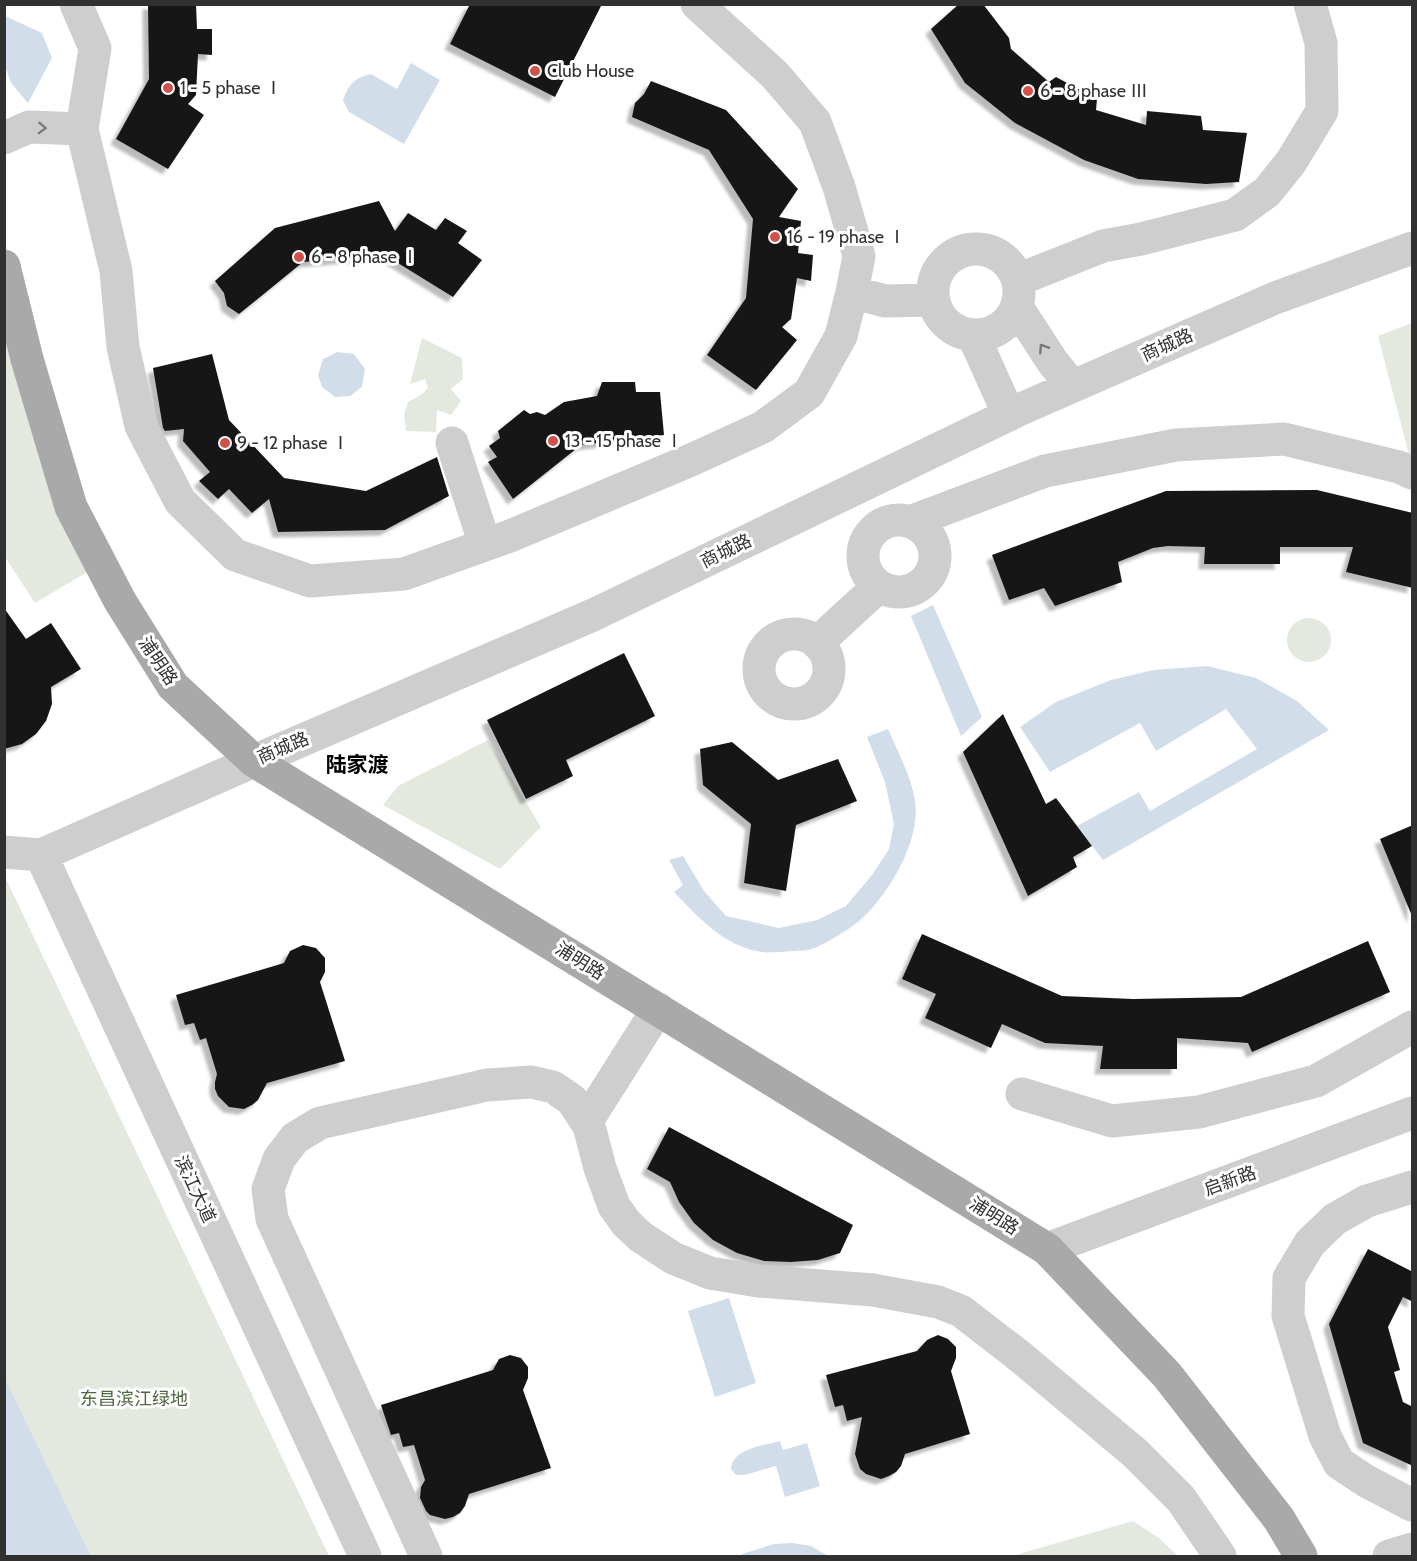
<svg xmlns="http://www.w3.org/2000/svg" width="1417" height="1561" viewBox="0 0 1417 1561" font-family="Cabin,'Noto Sans SC',sans-serif">
  <style>
    .green { fill: #e3e9df }
    .water { fill: #d1dde9 }
    .building { fill: #181818; filter: url(#shadow) }
    .lines { fill: none; stroke-linecap: round; stroke-linejoin: round }
    .minor { stroke: #cecece; stroke-width: 33 }
    .major { stroke: #a9a9a9; stroke-width: 33 }
    .oneway { stroke: #787878 }
    .poi-dot { fill: #d0514c; stroke: #fff; stroke-width: 2 }
    .labels { text-anchor: middle; stroke-width: 6; stroke-linejoin: round; paint-order: stroke }
    .poi-label { font-size: 18px; fill: #313131; stroke: #fff; text-anchor: start }
    .street-label { font-size: 18px; fill: #313131; stroke: #fff }
    .park-label { font-size: 18px; fill: #516844; stroke: #fff }
    .quarter-label { font-size: 21px; font-weight: bold; fill: #000; stroke: #fff }
  </style>
  <defs>
    <filter id="shadow"><feDropShadow dx="-5.5" dy="5.5" stdDeviation="1.5" flood-color="#0004"/></filter>
  </defs>
  <rect width="100%" height="100%" fill="#fff"/>
  <path class="green" d="M 1412,323 L 1412,466 L 1378,336 Z
    M 4,325 L 91,570 L 35,603 L 5,557 Z
    M 422,338 L 462,358 L 463,379 L 451,389 L 461,401 L 451,415 L 437,410 L 436,432 L 406,431 L 404,415 L 408,402 L 421,395 L 428,388 L 425,379 L 410,384 Z
    M1287 640a22 22 0 1 1 44 0a22 22 0 1 1-44 0Z
    M 488,740 L 541,827 L 500,869 L 383,805 L 398,786 Z
    M 4,877 L 8,883 L 329,1556 L 91,1556 L 5,1378 Z
    M 1133,1521 L 1159,1538 L 1178,1556 L 1012,1556 Z"/>
  <path class="water" d="M 5,16 L 42,33 L 52,58 L 28,103 L 11,83 L 5,66 Z
    M 411,63 L 440,80 L 404,144 L 349,112 L 343,101 C 348,85 354,78 371,74 L 397,89 Z
    M 337,352 L 354,354 L 365,369 L 362,387 L 350,396 L 335,397 L 322,387 L 318,375 L 323,359 Z
    M 933,605 L 982,717 L 961,736 L 911,616 Z
    M 1207,666 L 1256,678 L 1297,701 L 1329,730 L 1103,860 L 1077,826 L 1139,792 L 1150,811 L 1257,749 L 1226,709 L 1156,751 L 1140,723 L 1050,772 L 1020,727 L 1056,702 L 1111,680 L 1153,670 Z
    M 888,729 C 898,752 911,776 915,801 C 921,841 888,896 859,921 C 848,930 822,947 808,950 C 799,951 789,951 780,952 C 775,952 768,953 762,952 C 725,947 699,918 674,892 L 683,885 L 669,860 L 683,856 L 704,891 L 726,916 L 779,928 L 817,920 L 846,906 L 872,875 L 889,849 L 894,824 L 885,782 L 867,737 Z
    M 729,1298 L 756,1383 L 715,1397 L 688,1311 Z
    M 5,1378 L 91,1556 L 5,1556 Z
    M 780,1441 L 783,1450 L 807,1443 L 820,1486 L 785,1497 L 776,1466 L 744,1475 L 736,1475 L 731,1469 C 733,1448 763,1446 780,1441 Z
    M 792,1543 L 811,1546 L 828,1556 L 743,1556 L 742,1554 L 774,1544 Z"/>
  <path class="building" d="M 148,4 L 196,4 L 197,29 L 212,29 L 212,55 L 198,54 L 196,95 L 188,104 L 204,115 L 168,169 L 116,139 L 149,79 Z
    M 470,4 L 602,4 L 555,97 L 450,44 Z
    M 959,4 L 983,4 L 1009,38 L 1011,49 L 1049,82 L 1056,77 L 1097,99 L 1096,110 L 1146,125 L 1147,111 L 1201,116 L 1203,130 L 1247,133 L 1239,182 L 1206,184 L 1138,179 L 1084,160 L 1015,123 L 965,83 L 931,29 Z
    M 651,81 L 726,110 L 798,189 L 779,217 L 801,221 L 798,253 L 813,255 L 811,281 L 797,278 L 791,319 L 782,327 L 797,340 L 756,390 L 707,355 L 746,298 L 753,219 L 709,150 L 632,117 L 635,103 L 644,94 Z
    M 379,201 L 395,231 L 408,213 L 436,230 L 445,218 L 467,231 L 458,243 L 482,260 L 453,297 L 385,255 L 303,262 L 239,314 L 227,306 L 224,293 L 215,281 L 275,228 Z
    M 212,354 L 229,420 L 284,478 L 366,491 L 437,457 L 449,496 L 385,530 L 278,532 L 269,499 L 252,513 L 229,489 L 218,499 L 199,481 L 210,472 L 183,441 L 184,429 L 165,431 L 163,428 L 153,368 Z
    M 602,382 L 635,382 L 636,392 L 660,392 L 664,435 L 581,445 L 513,499 L 488,462 L 497,457 L 489,446 L 500,438 L 498,431 L 524,410 L 530,414 L 537,412 L 545,415 L 564,402 L 597,396 Z
    M 1317,490 L 1413,513 L 1413,588 L 1346,572 L 1353,547 L 1280,547 L 1280,564 L 1204,564 L 1205,547 L 1168,546 L 1153,548 L 1118,562 L 1122,582 L 1055,606 L 1044,588 L 1009,600 L 992,555 L 1166,491 Z
    M 4,608 L 26,639 L 51,623 L 81,669 L 51,687 L 52,704 L 46,721 L 36,734 L 22,744 L 4,749 Z
    M 624,653 L 655,716 L 566,760 L 573,776 L 526,799 L 487,720 Z
    M 1003,714 L 1046,804 L 1056,798 L 1092,846 L 1073,857 L 1077,867 L 1028,896 L 963,752 Z
    M 732,742 L 778,780 L 838,759 L 857,801 L 796,825 L 786,891 L 744,883 L 751,824 L 703,785 L 700,749 Z
    M 1413,825 L 1413,916 L 1412,916 L 1380,839 Z
    M 922,934 L 1062,996 L 1133,999 L 1241,997 L 1368,941 L 1390,992 L 1252,1052 L 1248,1043 L 1177,1038 L 1177,1069 L 1100,1069 L 1103,1046 L 1045,1043 L 1002,1024 L 991,1048 L 925,1018 L 936,994 L 902,979 Z
    M 303,945 L 316,948 L 325,958 L 325,972 L 320,982 L 345,1061 L 267,1083 L 258,1100 L 252,1105 L 244,1109 L 229,1107 L 218,1096 L 215,1089 L 215,1082 L 217,1074 L 206,1038 L 200,1040 L 194,1023 L 185,1025 L 176,995 L 284,963 L 290,951 Z
    M 669,1127 L 853,1225 L 840,1253 L 818,1260 L 791,1262 L 764,1261 L 737,1253 L 713,1240 L 694,1223 L 679,1202 L 670,1182 L 647,1169 Z
    M 1368,1249 L 1413,1272 L 1413,1302 L 1403,1297 L 1388,1327 L 1400,1370 L 1394,1372 L 1403,1402 L 1413,1407 L 1413,1466 L 1363,1443 L 1329,1324 Z
    M 938,1335 L 948,1339 L 956,1347 L 956,1358 L 951,1371 L 970,1434 L 905,1454 L 901,1466 L 896,1472 L 889,1476 L 881,1479 L 866,1474 L 860,1469 L 855,1454 L 862,1417 L 847,1421 L 843,1405 L 835,1407 L 826,1375 L 917,1351 L 927,1340 Z
    M 510,1355 L 521,1358 L 528,1367 L 528,1378 L 523,1390 L 551,1468 L 469,1494 L 465,1506 L 460,1513 L 453,1517 L 445,1519 L 430,1515 L 426,1511 L 420,1498 L 421,1487 L 425,1480 L 414,1445 L 403,1447 L 399,1433 L 391,1435 L 381,1405 L 493,1370 L 499,1359 Z"/>
  <g class="lines">
    <path class="minor" d="M 76,4 L 95,48 L 82,129 L 116,271 L 123,347 L 141,426 L 180,501 L 235,555 L 310,581 L 404,574 L 510,536 L 691,460 L 763,427 L 809,393 L 841,336 L 852,292 L 885,301 L 933,300
      M 697,4 L 775,75 L 815,122 L 839,187 L 859,256 L 852,292
      M 4,138 L 29,127 L 82,129
      M933 292a43 43 0 1 1 86 0a43 43 0 1 1-86 0Z
      M 1018,280 L 1103,246 L 1141,239 L 1235,215 L 1267,192 L 1291,162 L 1322,111 L 1321,43 L 1310,4
      M 1017,307 L 1052,361 L 1072,386
      M 973,335 L 1009,415
      M 452,443 L 485,545
      M863 556a36 36 0 1 1 72 0a36 36 0 1 1-72 0Z
      M 910,522 L 1045,471 L 1176,445 L 1284,439 L 1399,467 L 1412,473
      M759 669a35 35 0 1 1 70 0a35 35 0 1 1-70 0Z
      M 817,643 L 879,586
      M 4,852 L 41,855 L 254,761 L 593,615 L 1021,409 L 1275,298 L 1412,248
      M 41,855 L 365,1556
      M 1022,1094 L 1112,1121 L 1199,1112 L 1316,1081 L 1412,1027
      M 587,1121 L 658,1009
      M 1412,1187 L 1367,1201 L 1335,1219 L 1310,1243 L 1289,1278 L 1288,1316 L 1325,1436 L 1339,1463 L 1366,1481 L 1412,1505
      M 1047,1249 L 1412,1113
      M 426,1556 L 272,1219 L 268,1189 L 279,1159 L 295,1138 L 320,1123 L 487,1085 L 531,1082 L 553,1087 L 572,1100 L 589,1126 L 600,1168 L 614,1206 L 626,1223 L 641,1237 L 673,1258 L 710,1273 L 758,1281 L 873,1290 L 938,1302 L 961,1311 L 1018,1355 L 1135,1453 L 1181,1499 L 1220,1556
      M 1389,1556 L 1412,1549"/>
    <path class="major" d="M 4,266 L 27,359 L 71,507 L 120,601 L 173,686 L 254,761 L 1047,1249 L 1167,1375 L 1279,1519 L 1301,1556"/>
  </g>
  <defs><path id="oneway-chevron" d="M-2-3.5L2.5 0L-2 3.5" fill="none" stroke-width="1.6" stroke-linecap="round" stroke-linejoin="round" transform="scale(1.5)"/></defs>
  <g class="oneway">
    <use href="#oneway-chevron" transform="translate(42 128) rotate(2)"/>
    <use href="#oneway-chevron" transform="translate(1043 348) rotate(-123)"/>
  </g>
  <g class="poi-dot">
    <circle cx="535" cy="71" r="6"/>
    <circle cx="168" cy="88" r="6"/>
    <circle cx="1028" cy="91" r="6"/>
    <circle cx="775" cy="237" r="6"/>
    <circle cx="299" cy="257" r="6"/>
    <circle cx="553" cy="441" r="6"/>
    <circle cx="225" cy="443" r="6"/>
  </g>
  <g class="labels">
    <g class="poi-label">
      <text x="547" y="77">Club House</text>
      <text x="180" y="94">1 - 5 phase Ⅰ</text>
      <text x="1040" y="97">6 - 8 phase Ⅲ</text>
      <text x="787" y="243">16 - 19 phase Ⅰ</text>
      <text x="311" y="263">6 - 8 phase Ⅰ</text>
      <text x="565" y="447">13 - 15 phase Ⅰ</text>
      <text x="237" y="449">9 - 12 phase Ⅰ</text>
    </g>
    <g class="street-label">
      <text transform="translate(1167 345) rotate(-24)" y="6">商城路</text>
      <text transform="translate(726 551) rotate(-26)" y="6">商城路</text>
      <text transform="translate(158 661) rotate(56)" y="6">浦明路</text>
      <text transform="translate(283 748) rotate(-23)" y="6">商城路</text>
      <text transform="translate(580 961) rotate(32)" y="6">浦明路</text>
      <text transform="translate(1230 1181) rotate(-20)" y="6">启新路</text>
      <text transform="translate(195 1189) rotate(65)" y="6">滨江大道</text>
      <text transform="translate(994 1216) rotate(32)" y="6">浦明路</text>
    </g>
    <g class="park-label">
      <text x="134" y="1405">东昌滨江绿地</text>
    </g>
    <g class="quarter-label">
      <text x="357" y="772">陆家渡</text>
    </g>
  </g>
  <rect width="1417" height="1561" fill="none" stroke="#313131" stroke-width="12"/>
</svg>
